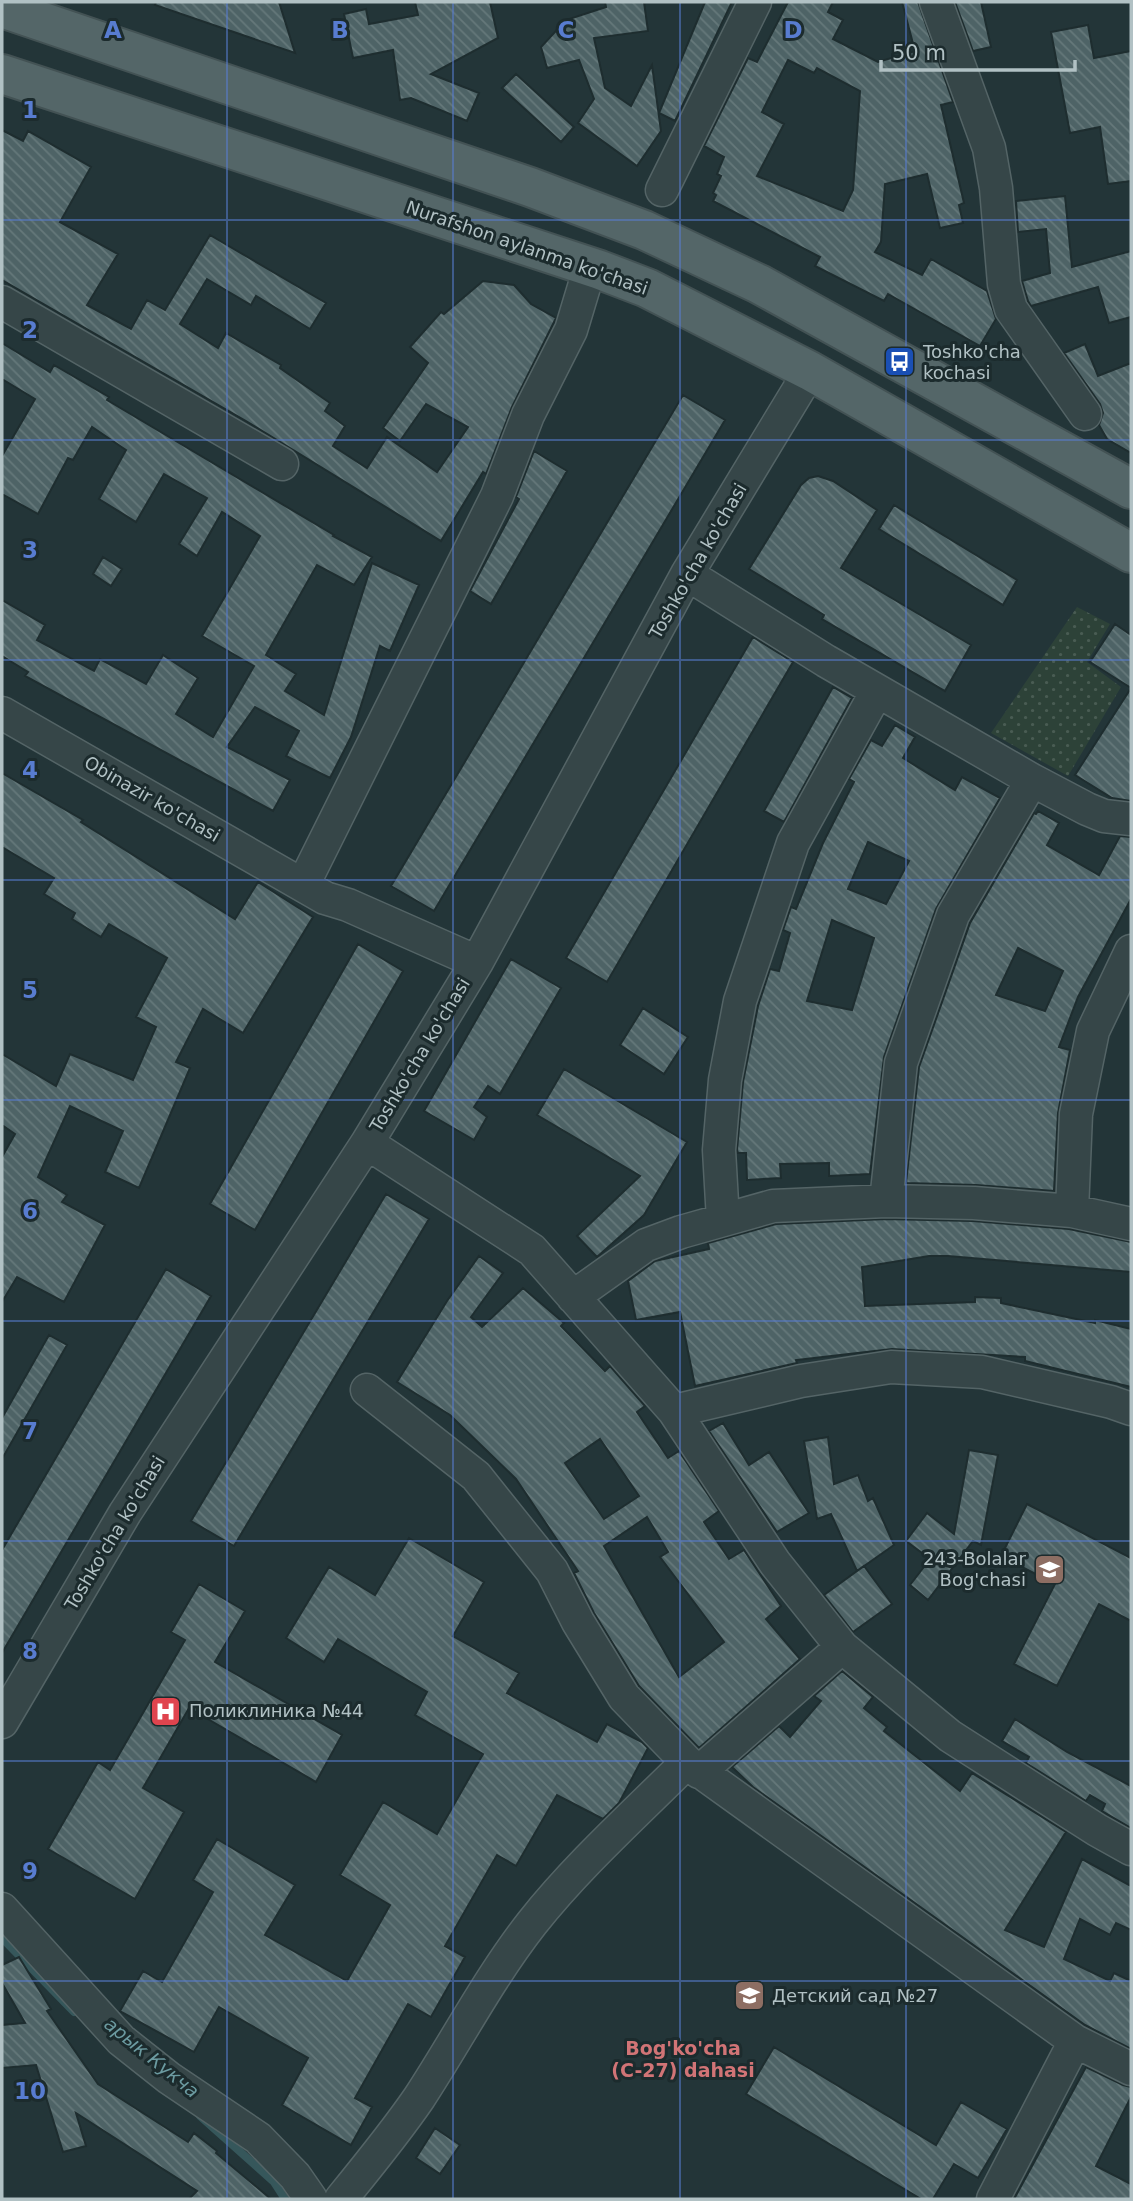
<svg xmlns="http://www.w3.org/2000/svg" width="1133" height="2201" viewBox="0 0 1133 2201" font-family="'DejaVu Sans',sans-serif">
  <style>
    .grass { fill: url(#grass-dots) }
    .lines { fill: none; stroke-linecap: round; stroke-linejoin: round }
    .stream { stroke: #36575b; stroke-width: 8 }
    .building { fill: url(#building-back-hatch); stroke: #1e2d2f; stroke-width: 2; fill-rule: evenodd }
    .minor-casing { stroke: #546466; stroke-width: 35 }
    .major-casing { stroke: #435254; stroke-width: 42 }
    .minor { stroke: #364648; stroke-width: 32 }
    .major { stroke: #546668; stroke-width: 38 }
    .grid { fill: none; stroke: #587cd0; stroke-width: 2; stroke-opacity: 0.55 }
    .labels { text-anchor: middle; stroke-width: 6; stroke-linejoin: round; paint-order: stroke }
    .street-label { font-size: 18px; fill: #b1c1c4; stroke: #1c2b2d }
    .poi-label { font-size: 18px; fill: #b1c1c4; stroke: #1c2b2d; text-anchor: start }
    .neighbourhood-label { font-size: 19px; font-weight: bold; fill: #d17476; stroke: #1c2b2d }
    .water-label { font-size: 19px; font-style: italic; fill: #6c9ba1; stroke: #1c2b2d }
    .grid-label { font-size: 23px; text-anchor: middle; font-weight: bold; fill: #587cd0; stroke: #1c2b2d; stroke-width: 6; stroke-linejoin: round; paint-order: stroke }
  </style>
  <defs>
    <pattern id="grass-dots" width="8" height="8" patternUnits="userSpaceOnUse" patternTransform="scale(1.75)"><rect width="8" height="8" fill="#2d4238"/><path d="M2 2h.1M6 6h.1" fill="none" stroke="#495c53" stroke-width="1.8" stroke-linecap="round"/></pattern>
    <pattern id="building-back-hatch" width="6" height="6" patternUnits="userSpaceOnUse" patternTransform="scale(1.75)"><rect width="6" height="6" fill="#4e6366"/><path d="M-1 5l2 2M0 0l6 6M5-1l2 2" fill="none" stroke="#65787a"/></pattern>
  </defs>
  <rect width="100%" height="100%" fill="#233538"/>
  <path class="grass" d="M 1077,607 L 1110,624 L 1087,662 L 1121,687 L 1068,776 L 991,733 Z"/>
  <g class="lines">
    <path class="stream" d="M 2,1938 L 74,2012
      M 200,2116 L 274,2182 L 285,2199"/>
  </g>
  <path class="building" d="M 156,2 L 279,2 L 295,53 L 155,5 Z
    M 415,2 L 490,2 L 498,38 L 431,74 L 479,93 L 467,121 L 411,98 L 400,100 L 393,50 L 353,58 L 344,14 L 366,9 L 369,24 L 418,15 Z
    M 605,2 L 644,2 L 648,31 L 594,38 L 605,88 L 631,106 L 652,65 L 661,131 L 637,166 L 578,123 L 594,99 L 579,60 L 547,68 L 541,47 L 566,20 L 606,7 Z
    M 705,2 L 732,2 L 675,121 L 659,113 Z
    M 788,2 L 833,2 L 828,12 L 843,20 L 833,39 L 878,62 L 915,51 L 902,2 L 918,2 L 953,102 L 941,105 L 964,203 L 959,205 L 963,223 L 940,228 L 927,174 L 885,184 L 881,242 L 875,252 L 922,275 L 931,259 L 987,291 L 996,319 L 980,346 L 888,294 L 884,301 L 815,266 L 820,257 L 713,201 L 716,195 L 713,193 L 721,176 L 717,174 L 724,157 L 704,146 L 748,58 L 757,62 ZM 788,60 L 814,73 L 817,68 L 860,91 L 853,190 L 843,211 L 757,176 L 784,124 L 762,112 Z
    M 955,2 L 981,2 L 991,47 L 973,51 Z
    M 1088,25 L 1094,58 L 1131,51 L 1131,181 L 1108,184 L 1100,127 L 1070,133 L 1051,32 Z
    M 516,74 L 574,127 L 561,142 L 502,88 Z
    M 2,130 L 23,141 L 28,131 L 91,167 L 60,222 L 118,254 L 87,305 L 131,329 L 147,300 L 165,310 L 210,235 L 326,303 L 310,329 L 256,296 L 251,305 L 207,279 L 180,324 L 218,348 L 226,333 L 281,365 L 280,368 L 330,403 L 325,411 L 345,426 L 333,446 L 367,468 L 387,437 L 437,472 L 468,427 L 426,404 L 400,441 L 383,428 L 428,363 L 410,347 L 441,312 L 444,314 L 483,281 L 514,285 L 531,304 L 556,318 L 512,407 L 486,474 L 483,472 L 441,541 L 246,421 L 2,280 Z
    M 1065,196 L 1072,267 L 1131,251 L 1131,317 L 1109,323 L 1098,287 L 1031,306 L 1028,301 L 1022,281 L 1050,273 L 1046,229 L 1018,232 L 1016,201 Z
    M 2,343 L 50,372 L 54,365 L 109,397 L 107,400 L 334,535 L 333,536 L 372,557 L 354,585 L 317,565 L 266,655 L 296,674 L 285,691 L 324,715 L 372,563 L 419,585 L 390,651 L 380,646 L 351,737 L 330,778 L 286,756 L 299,731 L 255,707 L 227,747 L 290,780 L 273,811 L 25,676 L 28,672 L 2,656 L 2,600 L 45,625 L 37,640 L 94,671 L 100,659 L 146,684 L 163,655 L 198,678 L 176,714 L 213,737 L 254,666 L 202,636 L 260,536 L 222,512 L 197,556 L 179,544 L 207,498 L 164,474 L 136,522 L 99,499 L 126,450 L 92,427 L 73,460 L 68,458 L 38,514 L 2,494 L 2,456 L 35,399 L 2,379 Z
    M 1085,344 L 1098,376 L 1131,363 L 1131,453 L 1107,439 L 1099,425 L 1103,413 L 1100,404 L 1064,353 Z
    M 683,395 L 725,420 L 434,911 L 391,886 Z
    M 534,451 L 567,471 L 491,604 L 470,591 L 519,499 L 516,497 Z
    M 818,476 L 833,481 L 877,510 L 841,568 L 971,645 L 945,691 L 822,619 L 824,615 L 749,569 L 801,485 L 809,478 Z
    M 894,505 L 1017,580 L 1003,605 L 879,529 Z
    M 103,557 L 122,569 L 111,586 L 93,574 Z
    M 1115,624 L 1131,635 L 1131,801 L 1112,798 L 1075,775 L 1131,688 L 1090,662 Z
    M 753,637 L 793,662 L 607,982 L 566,958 Z
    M 833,687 L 852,698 L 784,822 L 764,811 Z
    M 895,725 L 915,737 L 903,758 L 955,790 L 962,777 L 1000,798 L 936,909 L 884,1057 L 870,1174 L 829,1176 L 829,1163 L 780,1164 L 781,1178 L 747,1180 L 746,1153 L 738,1153 L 737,1150 L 743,1082 L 758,1006 L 770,969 L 779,971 L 790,933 L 783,930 L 791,907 L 796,909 L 823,843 L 854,782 L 849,779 L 871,740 L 882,746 ZM 868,842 L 909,861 L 886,904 L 848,889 ZM 832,920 L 874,938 L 852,1010 L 807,1001 Z
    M 2,773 L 83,820 L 81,822 L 235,919 L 258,882 L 313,917 L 243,1033 L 203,1009 L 176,1062 L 190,1068 L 139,1188 L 105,1172 L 123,1131 L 70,1106 L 38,1177 L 67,1195 L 62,1202 L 105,1225 L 64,1302 L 17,1277 L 2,1302 L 2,1157 L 15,1134 L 2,1125 L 2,1054 L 56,1086 L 70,1054 L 133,1080 L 156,1027 L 136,1017 L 167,958 L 109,924 L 101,937 L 72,919 L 75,913 L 44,894 L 54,878 L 2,847 Z
    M 1038,811 L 1059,823 L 1047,845 L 1099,875 L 1120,836 L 1131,837 L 1131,899 L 1078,997 L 1059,1047 L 1070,1050 L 1058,1113 L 1054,1191 L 976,1185 L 906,1183 L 919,1067 L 970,923 L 1034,813 L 1036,814 ZM 1018,948 L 1063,971 L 1045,1011 L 996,995 Z
    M 358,944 L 403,971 L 255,1230 L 210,1204 Z
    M 511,959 L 561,988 L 500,1094 L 488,1086 L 474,1107 L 487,1117 L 474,1140 L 424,1111 Z
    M 643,1008 L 688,1037 L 664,1074 L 620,1045 Z
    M 564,1069 L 687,1142 L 644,1215 L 597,1257 L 577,1236 L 640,1176 L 537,1115 Z
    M 386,1194 L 429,1219 L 234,1546 L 191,1521 Z
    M 886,1219 L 973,1221 L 1069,1229 L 1131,1242 L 1131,1272 L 948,1256 L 929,1256 L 862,1267 L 865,1306 L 975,1302 L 975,1297 L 1001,1298 L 1001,1303 L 1095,1323 L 1095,1320 L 1131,1329 L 1131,1387 L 1025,1361 L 1025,1357 L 892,1349 L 796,1360 L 797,1363 L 695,1386 L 680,1312 L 636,1320 L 628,1281 L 655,1261 L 709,1249 L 708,1243 L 776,1224 Z
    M 479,1256 L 503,1273 L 471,1317 L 482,1327 L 523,1288 L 564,1323 L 561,1326 L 605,1371 L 610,1366 L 645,1406 L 637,1412 L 668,1458 L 679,1451 L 719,1511 L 704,1522 L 729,1559 L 744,1550 L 781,1606 L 766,1619 L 800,1659 L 699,1748 L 639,1686 L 594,1613 L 574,1573 L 578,1571 L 516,1479 L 450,1415 L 397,1382 L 447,1301 ZM 600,1439 L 639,1496 L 604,1519 L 565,1463 ZM 647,1517 L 668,1552 L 660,1557 L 724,1642 L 679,1677 L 604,1546 Z
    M 166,1269 L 211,1296 L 2,1653 L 2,1550 Z
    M 49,1335 L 67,1345 L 2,1459 L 2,1418 Z
    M 723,1423 L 749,1465 L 769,1452 L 809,1513 L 777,1532 L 709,1431 Z
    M 828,1437 L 834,1484 L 858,1475 L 868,1501 L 873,1498 L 894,1545 L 857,1571 L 831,1514 L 817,1519 L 804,1441 Z
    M 969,1450 L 998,1455 L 981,1545 L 973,1541 L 928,1600 L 910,1585 L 930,1559 L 906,1541 L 927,1513 L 954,1534 Z
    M 1027,1504 L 1131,1558 L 1131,1621 L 1099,1604 L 1057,1686 L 1014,1664 L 1055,1584 L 1001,1556 Z
    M 409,1538 L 484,1582 L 453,1636 L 519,1673 L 507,1693 L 597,1742 L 607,1724 L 642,1742 L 648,1748 L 619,1803 L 603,1819 L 557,1795 L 516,1866 L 497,1855 L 445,1946 L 465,1957 L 431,2017 L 408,2004 L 355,2098 L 372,2107 L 351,2145 L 282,2105 L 308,2058 L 219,2007 L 194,2052 L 120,2011 L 143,1971 L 162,1982 L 213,1892 L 193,1880 L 217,1839 L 295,1885 L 265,1935 L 347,1981 L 390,1905 L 340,1875 L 383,1802 L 437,1834 L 483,1754 L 415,1715 L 427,1692 L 338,1639 L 324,1662 L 286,1638 L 329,1567 L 375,1595 Z
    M 864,1566 L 892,1604 L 853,1632 L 824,1595 Z
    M 199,1584 L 245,1611 L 215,1662 L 342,1735 L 316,1782 L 189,1708 L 143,1788 L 184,1812 L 135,1899 L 48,1849 L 98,1762 L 110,1770 L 185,1640 L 171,1632 Z
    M 842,1671 L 873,1697 L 864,1708 L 887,1727 L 884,1731 L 960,1791 L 972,1773 L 1066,1832 L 1005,1930 L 1044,1947 L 1082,1859 L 1131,1886 L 1131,1930 L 1116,1923 L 1110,1935 L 1080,1919 L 1064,1959 L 1110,1981 L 1114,1973 L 1131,1981 L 1131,2049 L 1085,2025 L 753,1787 L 732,1767 L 779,1726 L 790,1737 L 821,1701 L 814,1696 Z
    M 1015,1719 L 1067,1752 L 1131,1786 L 1131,1828 L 1102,1811 L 1105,1804 L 1090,1795 L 1086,1801 L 1026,1763 L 1029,1757 L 1002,1741 Z
    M 19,1957 L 51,2009 L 47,2011 L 98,2084 L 188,2142 L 194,2133 L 217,2151 L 216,2153 L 271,2199 L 189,2199 L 197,2191 L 76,2113 L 86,2146 L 63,2152 L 36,2065 L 2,2068 L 2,2025 L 25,2023 L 2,1983 L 2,1965 Z
    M 774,2047 L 936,2145 L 961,2102 L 1007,2129 L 978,2178 L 954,2164 L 933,2199 L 921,2199 L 746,2094 Z
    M 1086,2067 L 1123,2085 L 1131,2087 L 1131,2097 L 1096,2166 L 1131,2184 L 1131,2199 L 1014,2199 Z
    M 435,2128 L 460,2145 L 440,2174 L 416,2158 Z"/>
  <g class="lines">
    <defs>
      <path id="minor" d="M 936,2 L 989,148 L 996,188 L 1004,284 L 1011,309 L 1085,414
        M 662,190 L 755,2
        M 2,302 L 282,464
        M 687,574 L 826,661 L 1032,780 L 1087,809 L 1104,816 L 1131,819
        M 2,713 L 325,898 L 348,905 L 477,962
        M 303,885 L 497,496 L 528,415 L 571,330 L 590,267
        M 367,1143 L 532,1250 L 674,1411 L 775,1563 L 842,1647 L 950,1736 L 1097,1830 L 1131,1849
        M 886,1201 L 901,1063 L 953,915 L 1032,780
        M 1072,1211 L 1076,1114 L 1093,1031 L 1131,951
        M 723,1220 L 719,1150 L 725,1080 L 740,1001 L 793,843 L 877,691
        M 573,1297 L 646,1245 L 681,1232 L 773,1206 L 886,1201 L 974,1203 L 1072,1211 L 1131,1224
        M 367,1390 L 476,1476 L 552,1571 L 578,1622 L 624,1697 L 687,1762 L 1075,2041 L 1131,2069
        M 674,1411 L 801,1381 L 891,1367 L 982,1372 L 1111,1402 L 1131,1409
        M 2,1722 L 125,1513 L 367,1143 L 477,962 L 687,574 L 810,371
        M 699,1772 L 842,1647
        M 2,1909 L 121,2040 L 169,2078 L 258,2138 L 295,2176 L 311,2199
        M 341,2199 C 368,2166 395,2133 419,2098 C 457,2040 489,1978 532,1923 C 578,1865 635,1814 687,1762
        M 993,2199 L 1075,2041"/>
      <path id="major" d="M 2,8 L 530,187 L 644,230 L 759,284 L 1131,489
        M 2,74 L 600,270 L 647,288 L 810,371 L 1131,553"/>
    </defs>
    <use href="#minor" class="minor-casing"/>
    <use href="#major" class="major-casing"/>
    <use href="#minor" class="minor"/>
    <use href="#major" class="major"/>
  </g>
  <path class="grid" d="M 227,2 L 227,2199M 453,2 L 453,2199M 680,2 L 680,2199M 906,2 L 906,2199M 2,220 L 1131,220M 2,440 L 1131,440M 2,660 L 1131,660M 2,880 L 1131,880M 2,1100 L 1131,1100M 2,1321 L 1131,1321M 2,1541 L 1131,1541M 2,1761 L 1131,1761M 2,1981 L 1131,1981"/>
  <defs>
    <symbol id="bus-square" viewBox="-11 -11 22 22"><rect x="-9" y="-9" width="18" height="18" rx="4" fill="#1a4fb4" stroke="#1c2b2d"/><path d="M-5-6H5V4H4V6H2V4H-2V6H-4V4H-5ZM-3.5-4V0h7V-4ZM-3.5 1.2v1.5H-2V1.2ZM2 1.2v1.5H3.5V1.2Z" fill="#fff"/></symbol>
    <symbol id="school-square" viewBox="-11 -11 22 22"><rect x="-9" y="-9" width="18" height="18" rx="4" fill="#8d6e63" stroke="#1c2b2d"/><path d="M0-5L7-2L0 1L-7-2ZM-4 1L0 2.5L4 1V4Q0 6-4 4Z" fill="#fff"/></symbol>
    <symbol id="hospital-square" viewBox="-11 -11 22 22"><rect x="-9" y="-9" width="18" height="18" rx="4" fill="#e0444e" stroke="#1c2b2d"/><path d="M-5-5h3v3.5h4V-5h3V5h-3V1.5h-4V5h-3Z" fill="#fff"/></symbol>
  </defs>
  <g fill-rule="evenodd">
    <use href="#bus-square" x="882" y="344" width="35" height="35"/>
    <use href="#school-square" x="1032" y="1552" width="35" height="35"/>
    <use href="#hospital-square" x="148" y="1694" width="35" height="35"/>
    <use href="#school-square" x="732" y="1978" width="35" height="35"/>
  </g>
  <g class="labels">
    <g class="street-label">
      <text transform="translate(527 248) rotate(19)" y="6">Nurafshon aylanma ko'chasi</text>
      <text transform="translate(698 561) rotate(-60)" y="6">Toshko'cha ko'chasi</text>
      <text transform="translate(152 799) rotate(30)" y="6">Obinazir ko'chasi</text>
      <text transform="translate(420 1055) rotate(-59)" y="6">Toshko'cha ko'chasi</text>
      <text transform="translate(115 1533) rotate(-59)" y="6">Toshko'cha ko'chasi</text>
    </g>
    <g class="poi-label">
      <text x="923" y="358">Toshko'cha<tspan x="923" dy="21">kochasi</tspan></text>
      <text x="1026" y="1565" text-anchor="end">243-Bolalar<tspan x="1026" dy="21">Bog'chasi</tspan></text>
      <text x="189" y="1717">Поликлиника №44</text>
      <text x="772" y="2002">Детский сад №27</text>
    </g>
    <g class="neighbourhood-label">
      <text x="683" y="2055">Bog'ko'cha<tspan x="683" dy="22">(C-27) dahasi</tspan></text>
    </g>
    <g class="water-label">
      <text transform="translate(152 2057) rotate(39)" y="7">арык Кукча</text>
    </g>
  </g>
  <g class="grid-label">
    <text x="113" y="38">A</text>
    <text x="340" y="38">B</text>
    <text x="566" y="38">C</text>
    <text x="793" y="38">D</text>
    <text x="30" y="118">1</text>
    <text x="30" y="338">2</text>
    <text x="30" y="558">3</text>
    <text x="30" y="778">4</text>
    <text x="30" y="998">5</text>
    <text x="30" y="1219">6</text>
    <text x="30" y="1439">7</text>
    <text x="30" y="1659">8</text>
    <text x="30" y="1879">9</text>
    <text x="30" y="2099">10</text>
  </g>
  <rect width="1133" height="2201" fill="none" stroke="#b1c1c4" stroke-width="7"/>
  <path d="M881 60v10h194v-10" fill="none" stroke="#b1c1c4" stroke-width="3.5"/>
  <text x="892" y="60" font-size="21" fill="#b1c1c4" stroke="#1c2b2d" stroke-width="5" paint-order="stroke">50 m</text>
</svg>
